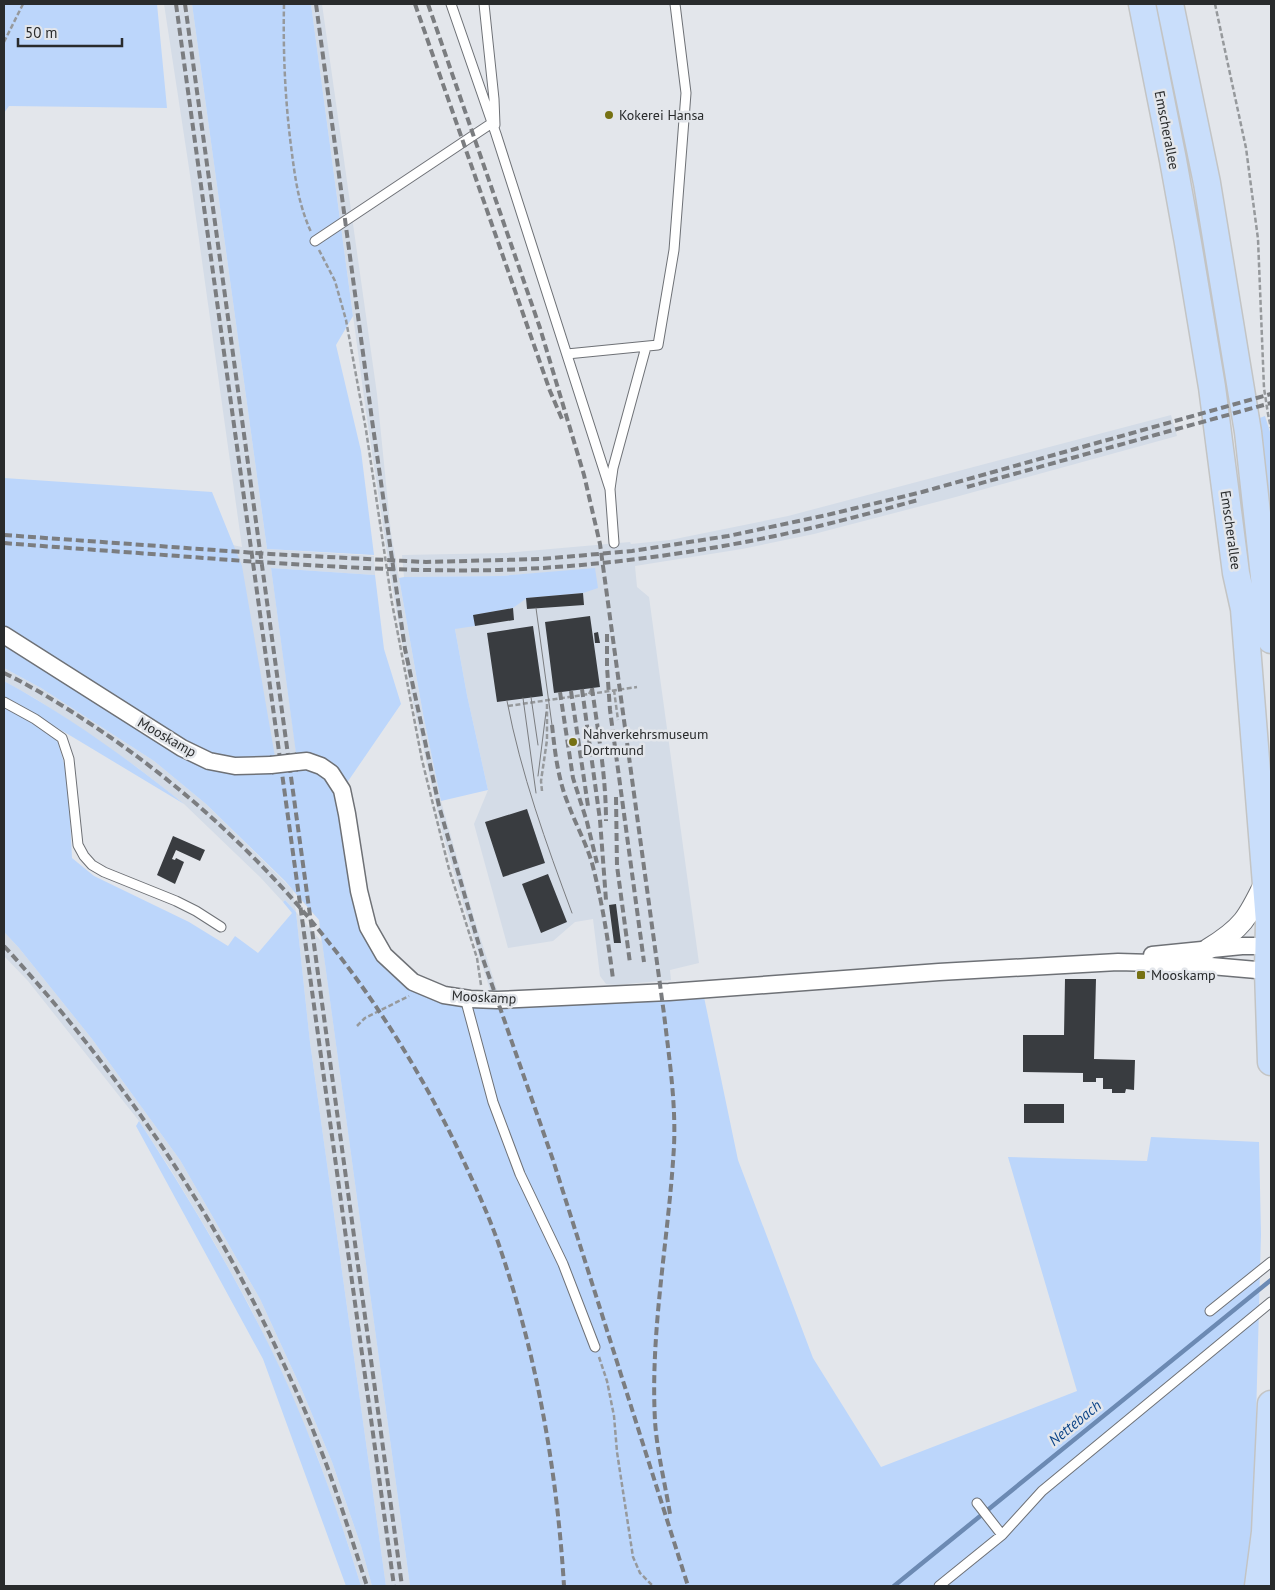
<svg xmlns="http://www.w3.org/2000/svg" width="1275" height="1590" viewBox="0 0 1275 1590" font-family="'PT Sans',sans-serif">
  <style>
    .built { fill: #d4dce7; fill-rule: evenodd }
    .green { fill: #bcd6fb }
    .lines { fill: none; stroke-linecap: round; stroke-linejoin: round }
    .stream { stroke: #6c8ab3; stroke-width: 4.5 }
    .building { fill: #393c40 }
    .service-casing { stroke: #6e7176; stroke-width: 11 }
    .minor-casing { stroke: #6e7176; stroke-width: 19 }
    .tertiary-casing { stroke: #6e7176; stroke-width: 22 }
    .primary-casing { stroke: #c3c4c4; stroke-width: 29 }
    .path { stroke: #96999c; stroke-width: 2.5; stroke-dasharray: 5 2.5; stroke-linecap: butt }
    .service { stroke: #fff; stroke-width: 9 }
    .minor { stroke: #fff; stroke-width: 16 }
    .tertiary { stroke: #fff; stroke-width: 20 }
    .primary { stroke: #c9defb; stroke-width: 26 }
    .tram { stroke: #7b7d80; stroke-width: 1 }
    .rail { stroke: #7b7d80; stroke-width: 4; stroke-dasharray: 8 4; stroke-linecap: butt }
    .minor-bridge-casing { stroke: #6e7176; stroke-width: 19; stroke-linecap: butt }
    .minor-bridge { stroke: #fff; stroke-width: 16 }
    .poi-dot { fill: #767113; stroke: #e3e6eb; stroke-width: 2 }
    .labels { text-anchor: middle; stroke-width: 5; stroke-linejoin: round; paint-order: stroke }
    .poi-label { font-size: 14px; fill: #292b2c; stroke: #e3e6eb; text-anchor: start }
    .street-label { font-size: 14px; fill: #292b2c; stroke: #e3e6eb }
    .water-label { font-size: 15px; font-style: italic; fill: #0e4689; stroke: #e3e6eb }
  </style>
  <rect width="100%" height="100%" fill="#e3e6eb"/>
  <path class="built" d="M 164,4 L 192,4 L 267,549 L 374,556 L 375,575 L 271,568 L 410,1586 L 386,1586 L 310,1042 L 296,912 L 285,900 L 283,902 L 260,877 L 184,804 L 138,768 L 76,725 L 36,699 L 4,681 L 4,668 L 41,688 L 154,761 L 206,804 L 292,889 L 228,544 L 242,547 L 189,168 ZM 293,891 L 319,919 L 321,941 L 296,912 Z
    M 311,4 L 322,4 L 377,394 L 391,533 L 423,714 L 441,801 L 475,921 L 498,993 L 491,993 L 471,930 L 443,835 L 413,703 L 392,586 L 366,412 Z
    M 1171,415 L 1177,436 L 952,498 L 814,534 L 742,549 L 635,566 L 637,587 L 649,597 L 699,963 L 670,970 L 671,980 L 615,985 L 606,984 L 600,976 L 593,919 L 575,922 L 553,941 L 508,948 L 474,824 L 488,790 L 467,695 L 455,629 L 473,615 L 513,608 L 526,598 L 583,593 L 595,569 L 500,576 L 404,577 L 402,555 L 506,553 L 630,542 L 631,544 L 670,540 L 788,516 Z
    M 4,932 L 19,948 L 92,1039 L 180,1160 L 260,1299 L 301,1388 L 332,1462 L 361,1546 L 372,1586 L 361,1586 L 349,1547 L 318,1458 L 281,1371 L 249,1305 L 210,1235 L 171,1170 L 139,1121 L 28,981 L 4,956 Z"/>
  <path class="green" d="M 4,4 L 157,4 L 167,108 L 9,106 L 4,113 Z
    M 192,4 L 311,4 L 353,316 L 336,345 L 361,451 L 374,555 L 267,549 Z
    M 1265,416 L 1271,435 L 1271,544 L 1257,419 Z
    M 4,478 L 212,492 L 242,566 L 275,757 L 297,761 L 271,568 L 375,575 L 384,649 L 401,704 L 342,790 L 368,927 L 407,985 L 475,1003 L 675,1000 L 704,997 L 738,1160 L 813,1358 L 881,1467 L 1077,1391 L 1008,1157 L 1147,1161 L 1151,1137 L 1259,1142 L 1261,1234 L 1253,1528 L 1245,1586 L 410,1586 L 319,920 L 285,881 L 206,804 L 154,761 L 41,688 L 4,668 Z
    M 595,568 L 598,588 L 583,593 L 527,598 L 513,608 L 474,615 L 475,626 L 455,629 L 467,695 L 488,790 L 441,801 L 423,714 L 399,578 L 404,577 L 500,576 Z
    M 4,681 C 68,716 127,758 184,804 L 71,736 L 4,697 Z
    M 4,707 L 24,717 L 57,739 L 68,777 L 72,858 L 94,876 L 189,922 L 228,946 L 235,936 L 258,953 L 292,913 L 283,902 L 285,900 L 296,912 L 310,1042 L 386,1586 L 372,1586 L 361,1546 L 332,1462 L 301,1388 L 260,1299 L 180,1160 L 92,1039 L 19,948 L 4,932 Z
    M 139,1121 C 191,1201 240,1283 281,1370 C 313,1440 339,1513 361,1586 L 346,1586 L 263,1359 L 136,1126 Z"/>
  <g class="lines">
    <path class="stream" d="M 894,1586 L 1271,1280"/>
  </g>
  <path class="building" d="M 583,593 L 584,605 L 527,609 L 526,598 Z
    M 513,608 L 514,620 L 475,626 L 473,615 Z
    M 590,616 L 600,687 L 554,693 L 545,622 Z
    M 533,626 L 543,696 L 497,702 L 487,633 Z
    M 598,632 L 600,643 L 595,643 L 594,633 Z
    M 527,809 L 545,863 L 503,877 L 485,822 Z
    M 173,836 L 205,850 L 200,861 L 176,850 L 172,859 L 175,860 L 176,858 L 184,862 L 175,884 L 157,875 Z
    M 548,874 L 567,922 L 541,933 L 522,884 Z
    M 616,904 L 621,943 L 614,943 L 609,905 Z
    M 1065,979 L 1096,979 L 1094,1059 L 1135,1060 L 1134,1090 L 1126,1089 L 1125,1093 L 1112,1093 L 1112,1089 L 1103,1089 L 1103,1078 L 1096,1078 L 1096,1082 L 1083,1082 L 1083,1073 L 1023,1072 L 1023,1035 L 1064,1035 Z
    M 1024,1104 L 1064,1104 L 1064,1123 L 1024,1123 Z"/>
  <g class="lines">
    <defs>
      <path id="service" d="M 451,4 L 496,134 L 610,489
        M 484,4 L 494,99 L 495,125
        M 315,241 L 492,123
        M 567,354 L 658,345 L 674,250 L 686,93 L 675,4
        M 614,543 L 610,489 L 613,468 L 646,347
        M 4,702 L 35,719 L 62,738 L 69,759 L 78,845 L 84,856 L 92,865 L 104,872 L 176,901 L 196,911 L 221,927
        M 465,998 L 493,1102 L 520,1174 L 563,1264 L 595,1347
        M 1210,1311 L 1271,1262
        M 977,1503 L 1002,1535
        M 939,1586 L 1002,1535 L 1042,1491 L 1271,1302"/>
      <path id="minor" d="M 4,635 L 182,748 L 209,761 L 235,766 L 271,765
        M 297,762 L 307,761 L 321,766 L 331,773 L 342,790 L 347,814 L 359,891 L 368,927 L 384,955 L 413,982 L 444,995 L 470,999 L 497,1000 L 669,992 L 939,972 L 1118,962 L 1188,964 L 1268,971
        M 1152,955 L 1242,946 L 1269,946"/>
      <path id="tertiary" d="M 1208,949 C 1244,927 1248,917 1266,880"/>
      <path id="primary" d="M 1142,4 L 1173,160 L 1188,243 L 1212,387 L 1236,573 L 1244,609 L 1269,922 L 1268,971 L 1271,1062
        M 1170,4 L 1207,183 L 1248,432 L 1271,640
        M 1258,1586 L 1265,1532 L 1271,1404"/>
    </defs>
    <use href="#service" class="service-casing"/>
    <use href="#minor" class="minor-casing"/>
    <use href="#tertiary" class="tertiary-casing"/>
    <use href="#primary" class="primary-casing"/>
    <path class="path" d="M 284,4 C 283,51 285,99 291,146 C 295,177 298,203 311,232
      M 1215,4 L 1246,148 L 1258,239 L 1264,388 L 1268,414 L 1271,428
      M 4,42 L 23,4
      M 319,250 L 335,281 L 346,320 L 366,430 L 392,603 L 422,760 L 449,869 L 477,958 L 481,985
      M 614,690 L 618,720
      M 589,694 L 592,688
      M 508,706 L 637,687
      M 542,791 L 541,781 L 547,740 L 547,701
      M 357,1026 L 365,1018 L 409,996
      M 599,1357 L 607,1381 L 614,1416 L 617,1452 L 633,1557 L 640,1573 L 653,1586"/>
    <use href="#service" class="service"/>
    <use href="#minor" class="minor"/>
    <use href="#tertiary" class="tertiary"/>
    <use href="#primary" class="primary"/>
    <path class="tram" d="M 536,608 L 552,725
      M 531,697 L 538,745
      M 523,698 L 536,793
      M 507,701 C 521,774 546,843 572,913
      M 538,776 L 546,712"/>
    <path class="rail" d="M 176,4 L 394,1586
      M 185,4 L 402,1586
      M 316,4 L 372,420 L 405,649 L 439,806 L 483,959 L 553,1160 L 688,1586
      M 415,4 L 550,391 L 562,419
      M 428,4 L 540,328 L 584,475 L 600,544 L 664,1014 C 669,1057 676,1102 674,1146 C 669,1237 650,1329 655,1421 C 657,1452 665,1483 670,1514
      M 967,487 L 1271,403
      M 4,535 L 270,554 L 426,562 L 541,559 L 632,551 L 728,536 L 827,515 L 922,492 L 1271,394
      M 4,543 C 79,549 155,554 230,560 C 320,566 409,572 499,570 C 591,567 684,555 775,536 C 823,526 871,513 918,500
      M 607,634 L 607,667 L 610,710 L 644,962
      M 4,673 C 41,691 76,714 110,737 C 261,842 376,981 456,1145 C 473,1181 490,1217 502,1254 C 538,1362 557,1473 564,1586
      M 592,688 C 598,732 606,776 606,821
      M 582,689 L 600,820 L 606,900
      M 571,691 L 588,806
      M 560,692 L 573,778 L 587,822 L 597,863
      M 552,725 C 555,753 558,780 569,806 C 576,825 586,843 592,863 C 602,901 608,939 613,979
      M 616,797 L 617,866 L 630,963
      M 4,946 C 112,1064 201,1192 270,1335 C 287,1371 304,1406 318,1443 C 337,1490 351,1538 367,1586"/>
    <defs>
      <path id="minor-bridge" d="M 271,765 L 297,762"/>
    </defs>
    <use href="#minor-bridge" class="minor-bridge-casing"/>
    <use href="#minor-bridge" class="minor-bridge"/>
  </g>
  <g class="poi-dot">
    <circle cx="609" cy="115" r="5"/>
    <circle cx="573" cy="742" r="5"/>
    <rect x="1136" y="970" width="10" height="10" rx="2.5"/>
  </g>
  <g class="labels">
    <g class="poi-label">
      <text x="619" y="120">Kokerei Hansa</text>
      <text x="583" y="739">Nahverkehrsmuseum<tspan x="583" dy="16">Dortmund</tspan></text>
      <text x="1151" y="980">Mooskamp</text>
    </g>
    <g class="street-label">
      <text transform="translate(1167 130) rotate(79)" y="5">Emscherallee</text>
      <text transform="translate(1231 530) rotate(82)" y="5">Emscherallee</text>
      <text transform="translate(167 737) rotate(30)" y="5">Mooskamp</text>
      <text transform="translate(484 997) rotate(3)" y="5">Mooskamp</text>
    </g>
    <g class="water-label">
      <text transform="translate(1075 1423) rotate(-39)" y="5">Nettebach</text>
    </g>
  </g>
  <rect width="1275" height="1590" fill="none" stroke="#292b2c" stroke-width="10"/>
  <path d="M18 38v8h104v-8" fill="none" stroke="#292b2c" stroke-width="2.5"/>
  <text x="25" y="38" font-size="15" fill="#292b2c" stroke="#e3e6eb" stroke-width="4" paint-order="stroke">50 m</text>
</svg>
